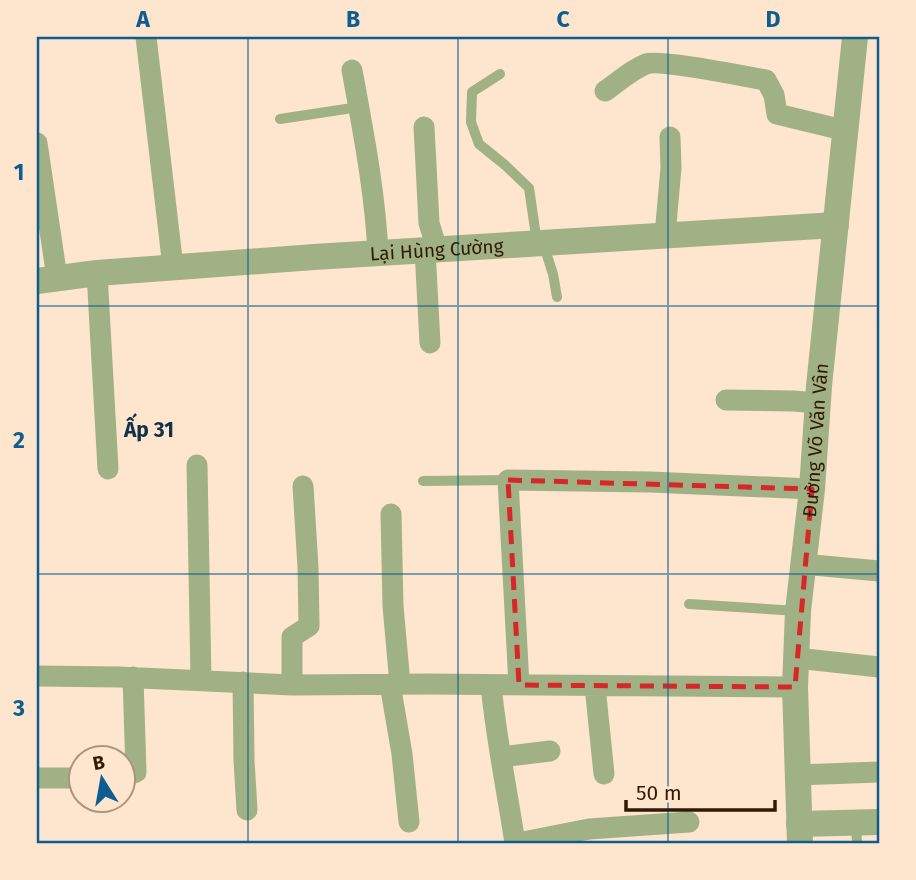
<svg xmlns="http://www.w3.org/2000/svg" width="916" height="880" viewBox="0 0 916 880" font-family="'Fira Sans',sans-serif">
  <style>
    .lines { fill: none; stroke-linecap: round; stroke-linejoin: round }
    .service { stroke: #a1b186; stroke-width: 10 }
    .minor { stroke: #a1b186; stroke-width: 21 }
    .tertiary { stroke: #a1b186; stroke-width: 26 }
    .marked { fill: none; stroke: #d62828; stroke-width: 5; stroke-dasharray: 14 9; stroke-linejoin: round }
    .grid { fill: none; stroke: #0e5d90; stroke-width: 2; stroke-opacity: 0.55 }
    .labels { text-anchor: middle; stroke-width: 5; stroke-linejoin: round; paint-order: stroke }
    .street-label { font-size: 19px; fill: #311a03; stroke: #fee5ce }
    .neighbourhood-label { font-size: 21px; font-weight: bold; fill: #0f314a; stroke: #fee5ce }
    .neatline { fill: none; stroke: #0e5d90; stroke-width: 2.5 }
    .grid-label { font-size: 23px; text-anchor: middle; font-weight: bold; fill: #0e5d90 }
  </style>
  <rect width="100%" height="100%" fill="#fee5ce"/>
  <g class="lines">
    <path class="service" d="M 500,74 L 472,92 L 471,122 L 479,144 L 505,165 L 529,188 L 537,243
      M 280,119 L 359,107
      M 543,243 L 553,274 L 557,297
      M 423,481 L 508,480
      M 689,604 L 798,611
      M 856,822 L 857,843"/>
    <path class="minor" d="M 146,37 L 173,267
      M 352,70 C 363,131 375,191 378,253
      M 605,91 C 618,82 631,70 646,64 C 658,59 748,77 766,80 L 774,95 L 777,114 L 847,131
      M 424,127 L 429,223 L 437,249
      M 37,143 L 57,278
      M 665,235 L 671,168 L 670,137
      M 425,250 L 430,343
      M 97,273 L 108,469
      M 726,400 L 793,401 L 818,403
      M 197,465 L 201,680
      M 391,514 L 393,606 L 400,684
      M 802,564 L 879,571
      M 796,658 L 879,667
      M 37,676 L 119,677 L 292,685 L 430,684 L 795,687
      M 243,682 L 244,760 L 247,810
      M 390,684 L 402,754 L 409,822
      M 292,685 L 292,637 L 309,626 L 308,567 L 303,486
      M 491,685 C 496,738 507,790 515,843
      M 519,685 L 508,480 L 650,482 L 812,489
      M 595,686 L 604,774
      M 501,757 L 550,751
      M 797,775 L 879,772
      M 122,777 L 136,772 L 133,677
      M 37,778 L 80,778
      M 518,843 L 589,829 L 689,822"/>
    <g class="tertiary">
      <path id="s1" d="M 37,281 L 97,273 L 314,257 L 836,225"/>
      <path d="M 799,824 L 879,822"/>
      <path id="s2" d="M 800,843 L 795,687 L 798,611 L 812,489 L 819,386 L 855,37"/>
    </g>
  </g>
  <path class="marked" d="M 508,480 L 812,489 L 795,687 L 519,685 Z"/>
  <path class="grid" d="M 248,37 L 248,843M 458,37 L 458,843M 668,37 L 668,843M 37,306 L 879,306M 37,574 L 879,574"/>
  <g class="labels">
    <g class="street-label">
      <text dy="7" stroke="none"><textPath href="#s1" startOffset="401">Lại Hùng Cường</textPath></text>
      <text dy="7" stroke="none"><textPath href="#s2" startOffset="404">Đường Võ Văn Vân</textPath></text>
    </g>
    <g class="neighbourhood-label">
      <text x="149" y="437">Ấp 31</text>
    </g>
  </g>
  <rect width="916" height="880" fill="none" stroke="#fee5ce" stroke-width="77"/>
  <g transform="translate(102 779) rotate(349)"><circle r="33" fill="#fee5ce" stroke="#ac947d" stroke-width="2"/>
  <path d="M0-5L12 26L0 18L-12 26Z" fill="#0e5d90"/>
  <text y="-10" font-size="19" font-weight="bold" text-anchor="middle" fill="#311a03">B</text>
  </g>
  <path d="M626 800v10h149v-10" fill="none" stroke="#311a03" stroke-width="3.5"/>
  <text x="636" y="800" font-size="21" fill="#311a03" stroke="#fee5ce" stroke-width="5" paint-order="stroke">50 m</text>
  <rect x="38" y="38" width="840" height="804" class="neatline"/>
  <g class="grid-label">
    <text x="143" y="27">A</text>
    <text x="353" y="27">B</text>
    <text x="563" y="27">C</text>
    <text x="773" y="27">D</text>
    <text x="19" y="180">1</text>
    <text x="19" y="448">2</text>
    <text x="19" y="716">3</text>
  </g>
</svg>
